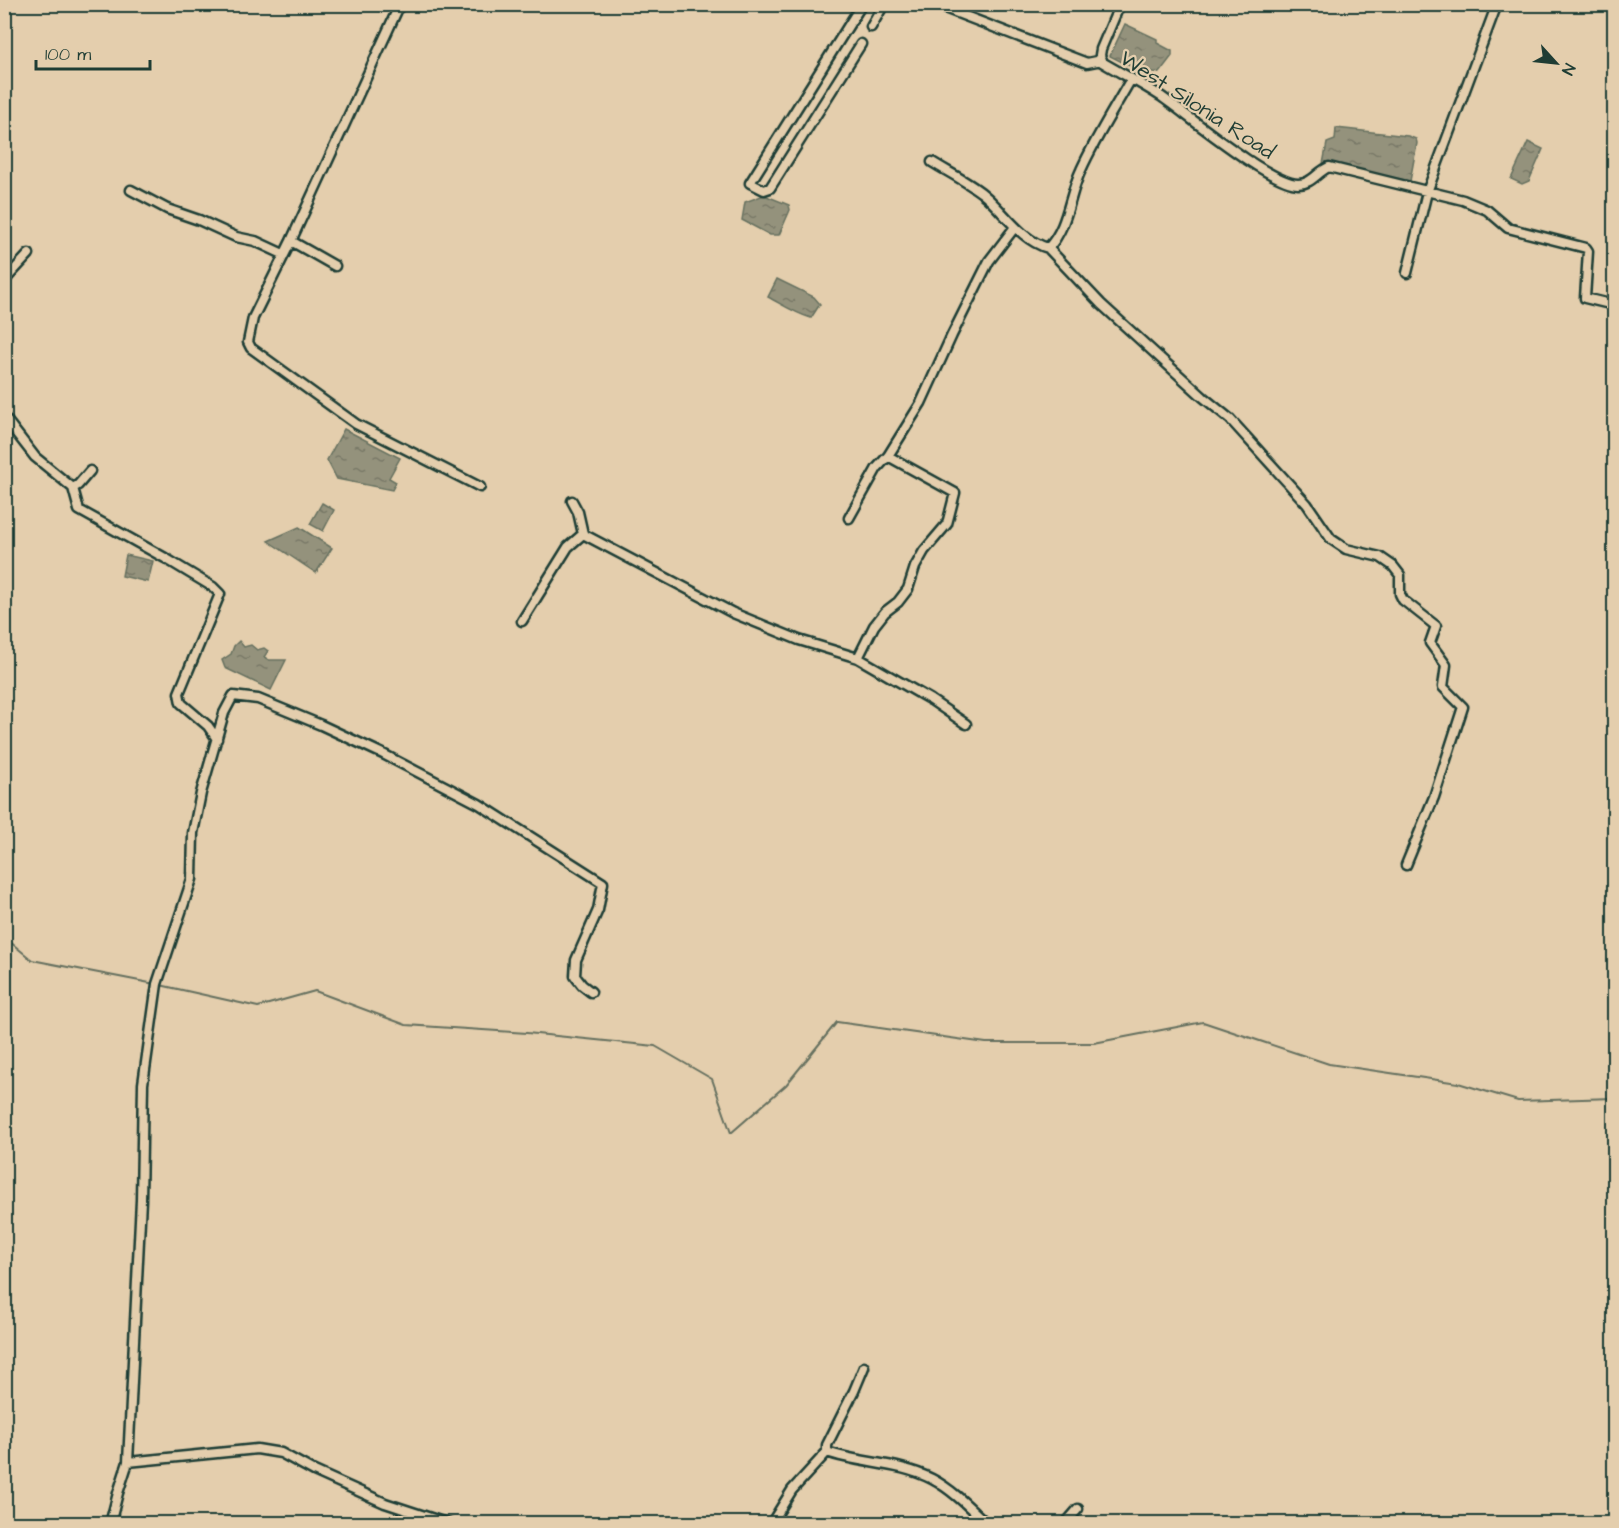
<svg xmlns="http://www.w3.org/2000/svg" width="1619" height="1528" viewBox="0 0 1619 1528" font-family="'Architects Daughter',sans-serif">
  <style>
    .water { fill: url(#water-ripples); stroke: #65705f; stroke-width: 1.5 }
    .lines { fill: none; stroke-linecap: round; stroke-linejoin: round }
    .stream { stroke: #65705f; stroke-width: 2 }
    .minor-casing { stroke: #1f3d34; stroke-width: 13 }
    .minor { stroke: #e4cead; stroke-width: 8 }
    .labels { text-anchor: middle; stroke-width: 4.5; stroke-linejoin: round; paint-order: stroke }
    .street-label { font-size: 22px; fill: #1f3d34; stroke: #e4cead }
  </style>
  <defs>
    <pattern id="water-ripples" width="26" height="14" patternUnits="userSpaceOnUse" patternTransform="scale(1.5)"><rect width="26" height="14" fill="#94927c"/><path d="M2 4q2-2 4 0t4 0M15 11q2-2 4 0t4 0" fill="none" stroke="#787866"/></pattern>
  </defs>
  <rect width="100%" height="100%" fill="#e4cead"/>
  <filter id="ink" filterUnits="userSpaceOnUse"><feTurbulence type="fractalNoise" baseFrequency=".0167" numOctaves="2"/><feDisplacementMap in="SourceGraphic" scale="12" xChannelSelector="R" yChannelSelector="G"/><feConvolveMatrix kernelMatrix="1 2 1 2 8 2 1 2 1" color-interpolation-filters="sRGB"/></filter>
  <g filter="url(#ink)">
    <path class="water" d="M 1125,24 L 1157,39 L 1157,43 L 1172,51 L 1172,56 L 1159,73 L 1136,69 L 1110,56 Z
      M 1336,128 L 1408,136 L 1416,139 L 1417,143 L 1410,181 L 1323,164 L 1327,143 L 1335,140 Z
      M 1528,142 L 1543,149 L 1529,181 L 1522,184 L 1511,179 Z
      M 764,195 L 789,205 L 790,210 L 779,235 L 770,235 L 742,220 L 745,202 Z
      M 777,279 L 814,297 L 820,304 L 811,318 C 795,313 783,305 768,297 Z
      M 344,429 L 400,458 L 389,478 L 396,482 L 392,490 L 337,479 L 327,460 Z
      M 322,503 L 334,510 L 323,531 L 310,524 Z
      M 299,527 L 332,548 L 316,573 L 268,541 Z
      M 126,555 L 153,561 L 148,582 L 122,576 Z
      M 239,641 L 244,647 L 251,645 L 257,650 L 264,648 L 268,651 L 264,657 L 269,660 L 286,660 L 271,690 L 225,668 L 222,660 L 231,654 L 234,646 Z"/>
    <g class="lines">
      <path class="stream" d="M 4,937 L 32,960 L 155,984
        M 160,985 L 258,1007 L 315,991 L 406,1025 L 527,1033 L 655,1046 L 712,1079 L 731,1133 L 786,1085 L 837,1022 L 986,1043 L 1094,1043 L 1203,1022 L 1329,1064 L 1458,1083 L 1518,1101 L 1614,1098"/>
      <defs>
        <path id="minor" d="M 400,4 L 291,241 L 253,318 L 248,342 L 251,348 L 356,424 L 480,487
          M 934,4 L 1087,63 L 1102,60
          M 1120,4 L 1101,49 L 1100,55 L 1102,62 C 1122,74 1143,84 1162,97 C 1189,116 1269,183 1298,184 C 1312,184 1317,172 1329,167 L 1463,200 L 1487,210 L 1508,228 L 1586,248 L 1588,251 L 1585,298 L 1614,305
          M 871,27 L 884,4
          M 861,44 L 770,188 L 764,190 L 750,183 L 862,4
          M 932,162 C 948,172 968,182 983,194 C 1004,211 1020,240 1048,248 L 1101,304 L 1203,397 L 1230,419 L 1307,504 L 1331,539 L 1346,549 L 1380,557 L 1393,566 L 1400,575 L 1400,594 L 1403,600 L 1436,626 L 1430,643 L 1446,665 L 1443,687 L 1463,707 L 1434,797 L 1406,865
          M 131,190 L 167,209 L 199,220 L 236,237 L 255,241 L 283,254
          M 291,241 L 335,266
          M 1048,248 C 1068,228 1069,195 1081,170 C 1095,139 1114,109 1131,79
          M 1407,273 L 1427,192 L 1497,4
          M 4,281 L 29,254
          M 4,417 L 35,457 L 73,488 L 79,510 L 165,558 L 213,587 L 220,594 L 179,693 L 181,703 L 208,726 L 217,739
          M 73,488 L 78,485 L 90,471
          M 572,501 L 578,512 L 583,534 L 733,613 L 799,640 L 858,658 L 931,700 L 966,724
          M 849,518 L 877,468 L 888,456 L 921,403 L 952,335 L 989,261 L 1015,227
          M 522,621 L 568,547 L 583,534
          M 858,658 L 874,626 L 885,612 L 898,602 L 908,589 L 915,567 L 924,551 L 947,524 L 955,493 L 888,456
          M 827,1452 C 861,1464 899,1462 932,1479 C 953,1490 970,1508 987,1524
          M 128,1462 L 257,1449 L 281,1453 L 314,1471 L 385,1503 L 449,1524
          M 110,1524 L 118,1493 L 128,1462 L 141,1200 L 143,1084 L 157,984 L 192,879 L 193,833 L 201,793 L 224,713 L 233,696 L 258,699 L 321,725 L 383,754 L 479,804 L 603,883 L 598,910 L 576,960 L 575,976 L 582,985 L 591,992
          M 771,1524 L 792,1490 L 827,1452 L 827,1445 L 854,1391 L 864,1367
          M 1065,1524 L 1078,1509"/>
      </defs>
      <use href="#minor" class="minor-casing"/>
      <use href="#minor" class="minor"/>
    </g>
  </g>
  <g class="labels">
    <g class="street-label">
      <text transform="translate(1198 104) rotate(33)" y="8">West Silonia Road</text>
    </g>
  </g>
  <rect width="1619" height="1528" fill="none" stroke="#e4cead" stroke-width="24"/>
  <rect x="12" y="12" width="1595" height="1504" fill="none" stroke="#1f3d34" stroke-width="2" filter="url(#ink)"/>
  <g transform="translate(1556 63) rotate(117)" stroke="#e4cead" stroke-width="4.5" paint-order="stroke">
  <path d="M0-4.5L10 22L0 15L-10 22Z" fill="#1f3d34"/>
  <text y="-9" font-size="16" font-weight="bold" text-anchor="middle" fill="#1f3d34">N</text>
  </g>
  <path d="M36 60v9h114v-9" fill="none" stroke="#1f3d34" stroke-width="3"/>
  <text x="45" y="60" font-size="18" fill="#1f3d34" stroke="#e4cead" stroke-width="4.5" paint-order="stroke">100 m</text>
</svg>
